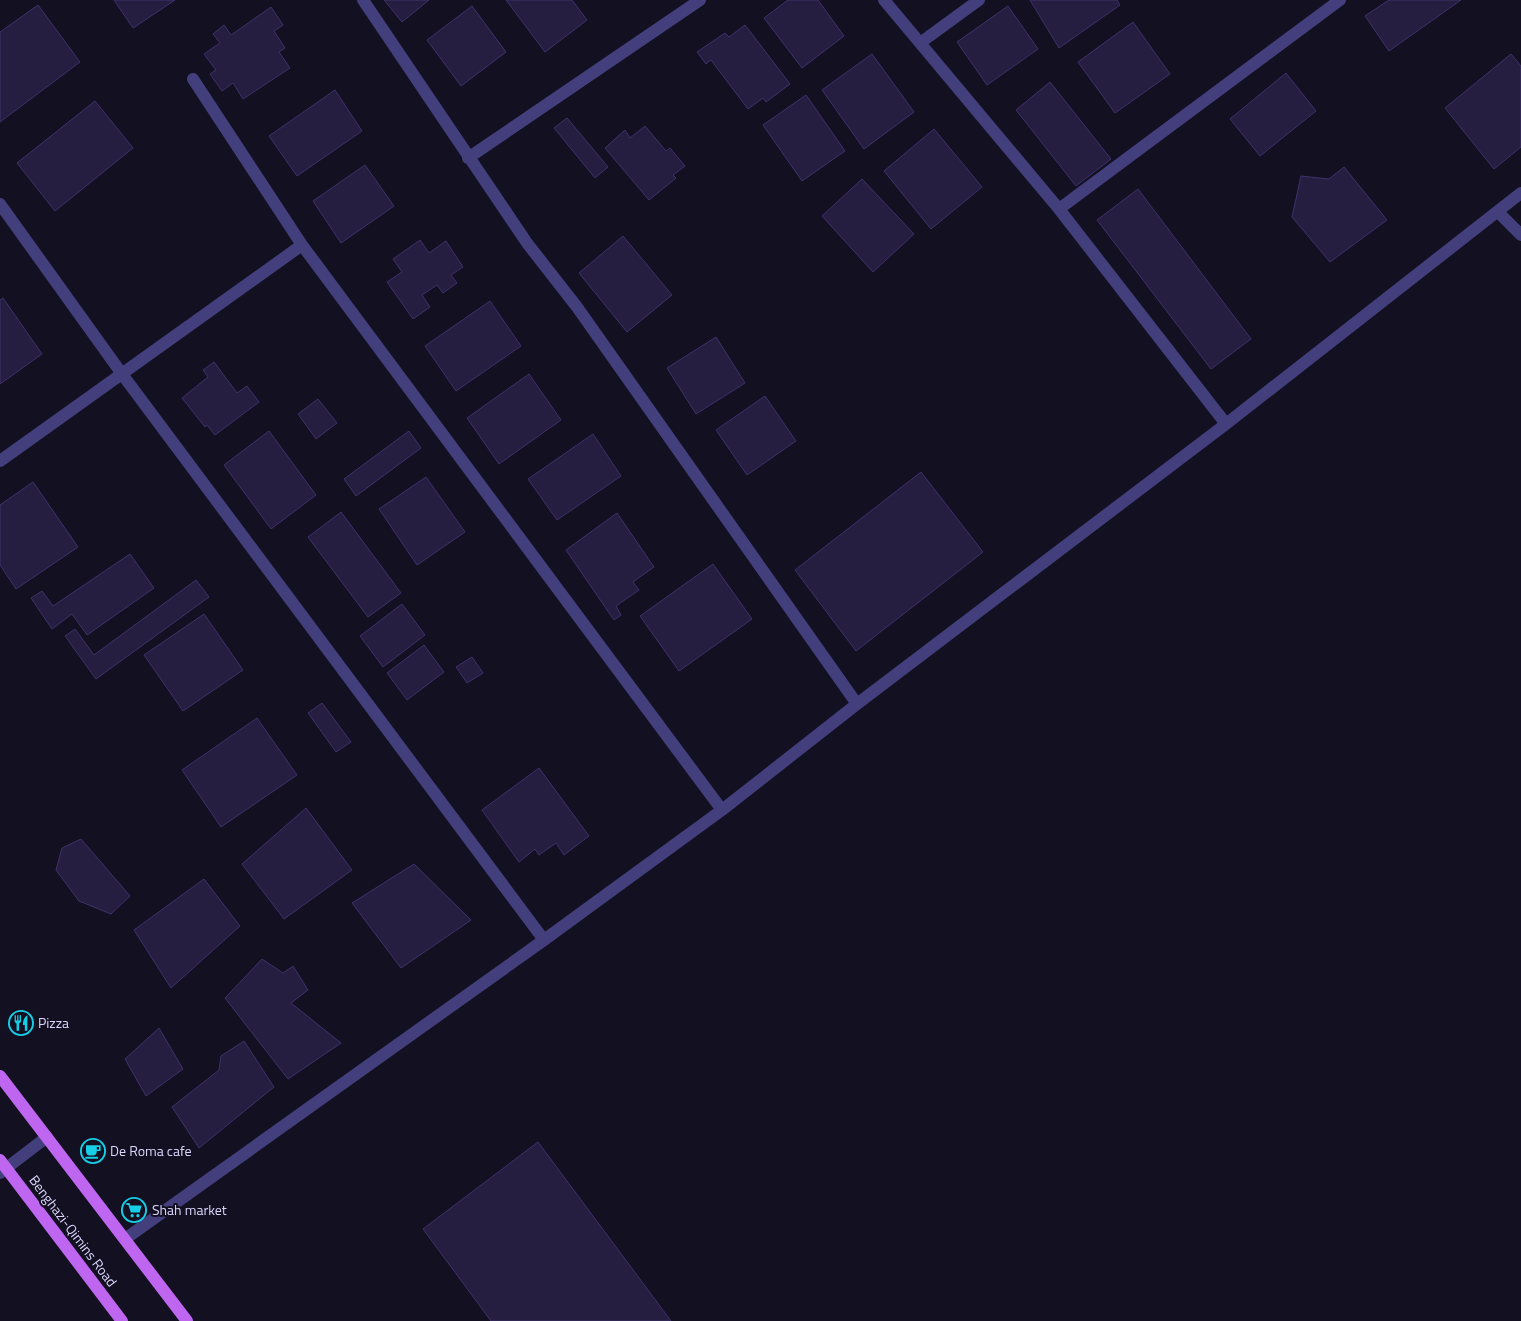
<svg xmlns="http://www.w3.org/2000/svg" width="1521" height="1321" viewBox="0 0 1521 1321" font-family="'Titillium Web',sans-serif">
  <style>
    .building { fill: #251e41; stroke: #3e326b }
    .lines { fill: none; stroke-linecap: round; stroke-linejoin: round }
    .minor { stroke: #433f7c; stroke-width: 12 }
    .major { stroke: #bf66f0; stroke-width: 12 }
    .labels { text-anchor: middle; stroke-width: 4; stroke-linejoin: round; paint-order: stroke }
    .poi-label { font-size: 14px; fill: #dad5fb; stroke: #131022; text-anchor: start }
    .street-label { font-size: 14px; fill: #dad5fb; stroke: #131022 }
  </style>
  <rect width="100%" height="100%" fill="#131022"/>
  <path class="building" d="M 114,0 L 175,0 L 133,28 Z
    M 384,0 L 429,0 L 402,22 Z
    M 506,0 L 572,0 L 587,20 L 545,52 Z
    M 788,0 L 818,0 L 844,36 L 802,68 L 764,18 Z
    M 1030,0 L 1117,0 L 1120,5 L 1059,48 Z
    M 1389,0 L 1461,0 L 1389,51 L 1365,16 Z
    M 38,5 L 80,62 L 0,122 L 0,32 Z
    M 472,6 L 506,52 L 461,86 L 427,40 Z
    M 1008,6 L 1038,49 L 987,85 L 957,42 Z
    M 271,7 L 283,25 L 274,31 L 285,48 L 279,52 L 290,68 L 243,99 L 233,83 L 222,91 L 210,74 L 216,70 L 204,54 L 220,43 L 213,34 L 224,25 L 231,35 Z
    M 1133,22 L 1170,74 L 1115,113 L 1078,62 Z
    M 745,25 L 790,84 L 766,102 L 763,98 L 748,109 L 711,60 L 706,64 L 697,52 L 725,33 L 729,37 Z
    M 872,54 L 914,112 L 864,149 L 822,90 Z
    M 1511,54 L 1521,66 L 1521,147 L 1494,169 L 1445,108 Z
    M 1286,73 L 1316,111 L 1260,156 L 1230,119 Z
    M 1050,82 L 1111,159 L 1076,186 L 1016,110 Z
    M 335,90 L 362,131 L 297,176 L 269,136 Z
    M 806,95 L 845,151 L 802,181 L 763,125 Z
    M 95,101 L 133,148 L 55,211 L 17,163 Z
    M 567,118 L 608,167 L 595,178 L 554,128 Z
    M 645,126 L 666,151 L 670,148 L 685,166 L 673,175 L 676,178 L 649,200 L 605,148 L 625,130 L 630,138 Z
    M 934,129 L 982,187 L 931,229 L 884,171 Z
    M 365,165 L 394,206 L 341,243 L 313,201 Z
    M 1344,167 L 1387,220 L 1330,262 L 1292,217 L 1301,176 L 1329,179 Z
    M 862,179 L 914,234 L 873,272 L 822,216 Z
    M 1138,189 L 1251,339 L 1211,369 L 1097,220 Z
    M 623,236 L 672,295 L 627,332 L 579,273 Z
    M 420,240 L 429,253 L 446,241 L 463,267 L 451,275 L 457,283 L 443,293 L 437,285 L 422,295 L 430,307 L 413,319 L 387,282 L 402,272 L 393,259 Z
    M 3,298 L 42,354 L 0,384 L 0,300 Z
    M 490,301 L 521,346 L 456,391 L 425,346 Z
    M 716,337 L 745,383 L 696,414 L 667,368 Z
    M 214,362 L 237,393 L 247,386 L 259,402 L 215,435 L 207,425 L 205,427 L 182,398 L 208,377 L 203,370 Z
    M 529,374 L 561,420 L 499,464 L 467,418 Z
    M 765,396 L 796,441 L 747,475 L 716,430 Z
    M 318,399 L 337,423 L 316,439 L 298,414 Z
    M 269,431 L 316,495 L 271,529 L 224,465 Z
    M 409,431 L 421,448 L 356,496 L 344,479 Z
    M 593,434 L 621,476 L 557,520 L 528,479 Z
    M 921,472 L 983,552 L 856,651 L 795,570 Z
    M 426,477 L 465,532 L 417,565 L 379,509 Z
    M 33,482 L 78,547 L 16,589 L 0,565 L 0,505 Z
    M 341,512 L 401,593 L 368,617 L 308,537 Z
    M 617,513 L 654,567 L 633,582 L 639,590 L 616,606 L 621,615 L 614,620 L 566,550 Z
    M 130,554 L 154,588 L 87,635 L 72,614 L 52,629 L 31,598 L 42,591 L 53,606 Z
    M 713,564 L 752,619 L 679,671 L 640,616 Z
    M 196,580 L 209,597 L 96,679 L 65,636 L 75,629 L 94,655 Z
    M 402,604 L 425,635 L 383,667 L 360,636 Z
    M 204,614 L 243,670 L 183,711 L 144,655 Z
    M 424,645 L 444,672 L 407,700 L 387,673 Z
    M 472,657 L 483,673 L 467,683 L 456,667 Z
    M 322,703 L 351,742 L 336,752 L 308,713 Z
    M 257,718 L 297,775 L 221,827 L 182,770 Z
    M 539,768 L 589,836 L 564,855 L 556,843 L 539,855 L 535,849 L 519,862 L 482,810 Z
    M 306,808 L 352,870 L 284,919 L 242,864 Z
    M 81,839 L 130,896 L 111,914 L 79,901 L 56,870 L 62,848 Z
    M 414,864 L 471,920 L 401,968 L 352,903 Z
    M 204,879 L 240,926 L 171,988 L 134,930 Z
    M 262,959 L 283,973 L 293,966 L 308,990 L 291,1003 L 341,1043 L 288,1079 L 225,998 Z
    M 159,1028 L 183,1069 L 146,1096 L 125,1059 Z
    M 244,1041 L 274,1087 L 199,1148 L 172,1107 L 219,1070 L 221,1056 Z
    M 538,1142 L 671,1321 L 491,1321 L 423,1229 Z"/>
  <g class="lines">
    <path class="minor" d="M 363,0 L 527,243 L 577,307 L 857,704
      M 884,0 L 1059,209 L 1226,424
      M 920,43 L 979,0
      M 193,79 L 302,245
      M 468,158 L 700,0
      M 0,204 L 122,374 L 544,940
      M 1059,209 L 1340,0
      M 1498,212 L 1521,235
      M 0,461 L 302,245 L 722,810
      M 0,1173 L 47,1137
      M 125,1239 L 544,940 L 722,810 L 857,704 L 1226,424 L 1521,193"/>
    <path class="major" d="M 0,1076 L 187,1321
      M 0,1160 L 122,1321"/>
  </g>
  <defs>
    <symbol id="restaurant-ring" viewBox="-11 -11 22 22"><circle r="9.5" fill="#131022" stroke="#16cee6" stroke-width="1.5"/><path d="M-5-6h1v4h1v-4h1v4h1v-4h1v5L-1.5 .5V6h-2V.5L-5-1ZM5-6V6H3V1.5H1.5Q1.5-4 5-6Z" fill="#16cee6"/></symbol>
    <symbol id="cafe-ring" viewBox="-11 -11 22 22"><circle r="9.5" fill="#131022" stroke="#16cee6" stroke-width="1.5"/><path d="M-5.5-4.5H6V0H3Q3 3.5 0 3.5H-2.5Q-5.5 3.5-5.5 0ZM3-3.2v2h1.7v-2ZM-6 4.5H4V6H-6Z" fill="#16cee6"/></symbol>
    <symbol id="supermarket-ring" viewBox="-11 -11 22 22"><circle r="9.5" fill="#131022" stroke="#16cee6" stroke-width="1.5"/><path d="M-6-5.5h2.5l.6 2H6L4.5 2H-2.5L-4.4-4H-6ZM-1.5 3.2a1.3 1.3 0 1 0 .1 0ZM3 3.2a1.3 1.3 0 1 0 .1 0Z" fill="#16cee6"/></symbol>
  </defs>
  <g fill-rule="evenodd">
    <use href="#restaurant-ring" x="7" y="1009" width="28" height="28"/>
    <use href="#cafe-ring" x="79" y="1137" width="28" height="28"/>
    <use href="#supermarket-ring" x="120" y="1196" width="28" height="28"/>
  </g>
  <g class="labels">
    <g class="poi-label">
      <text x="38" y="1028">Pizza</text>
      <text x="110" y="1156">De Roma cafe</text>
      <text x="152" y="1215">Shah market</text>
    </g>
    <g class="street-label">
      <text transform="translate(73 1231) rotate(53)" y="5">Benghazi-Qimins Road</text>
    </g>
  </g>
</svg>
